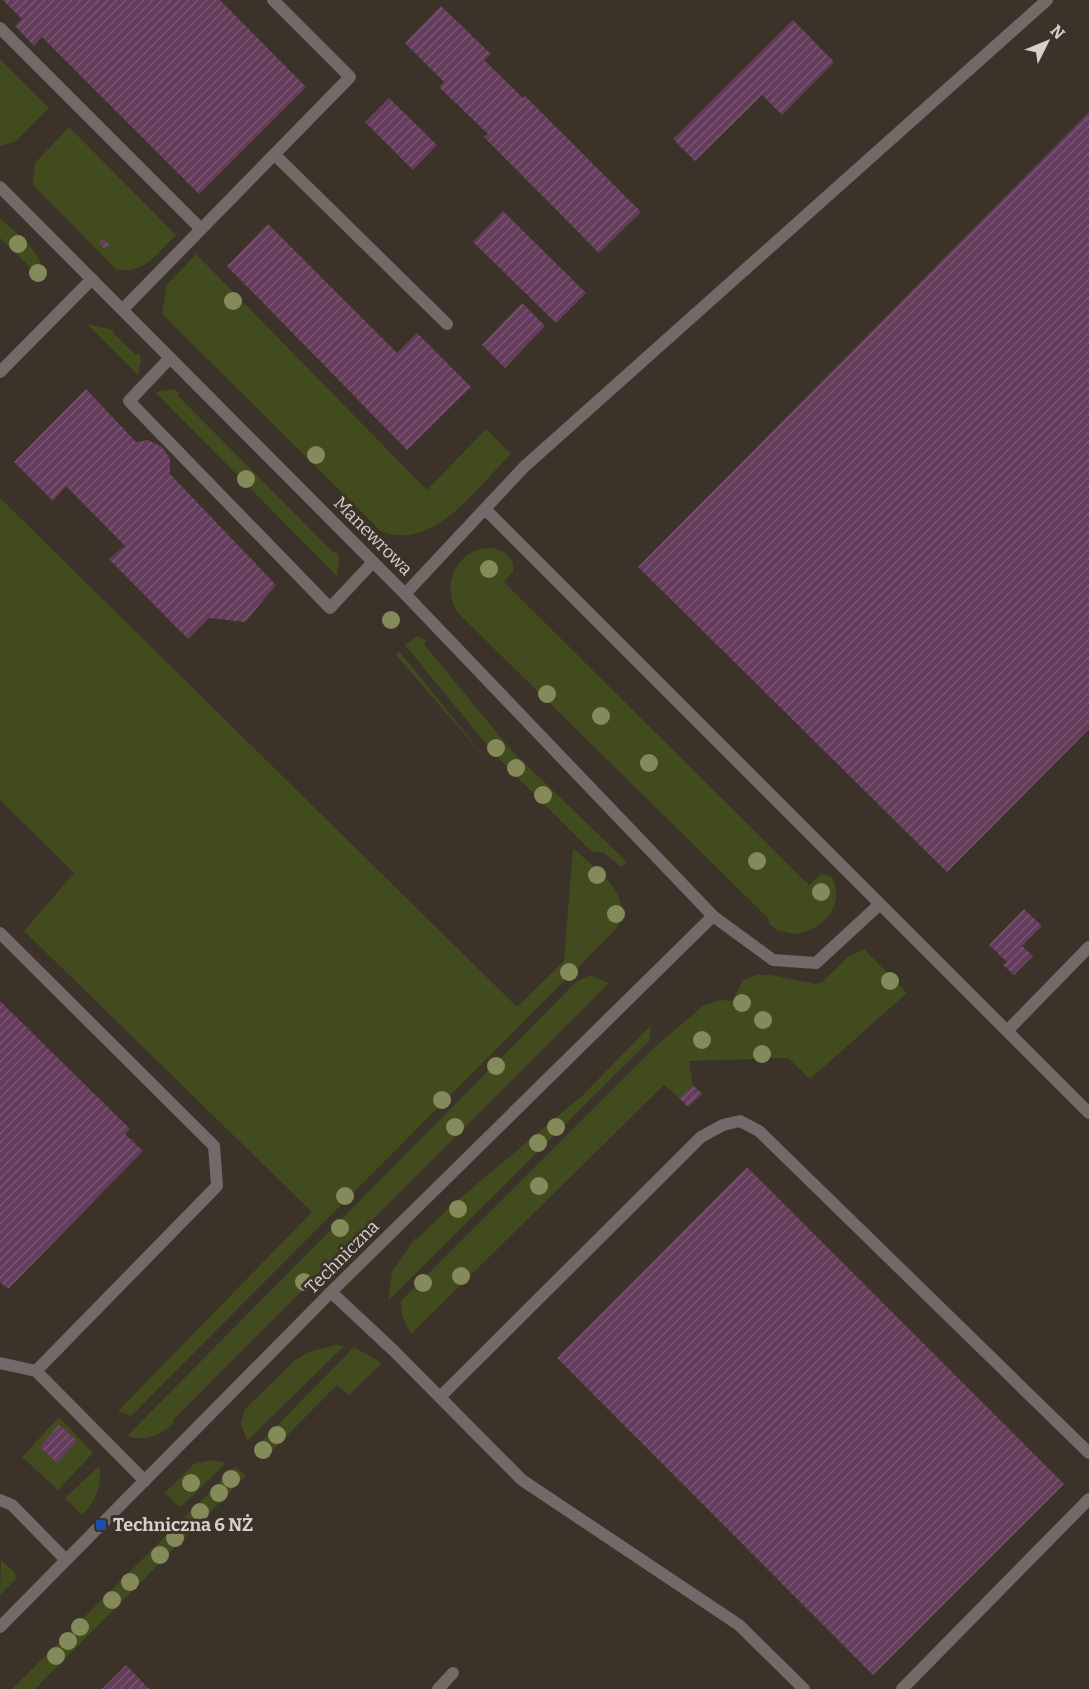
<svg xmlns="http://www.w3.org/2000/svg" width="1089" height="1689" viewBox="0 0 1089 1689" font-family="Bitter,serif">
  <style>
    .grass { fill: #424b1d }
    .building { fill: url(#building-hatch) }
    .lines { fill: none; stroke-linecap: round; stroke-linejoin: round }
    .lane { stroke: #716a68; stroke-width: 12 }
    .street { stroke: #716a68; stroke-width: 12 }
    .tree { fill: #858a5b }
    .transit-dot { fill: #1a4fb4; stroke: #3b3229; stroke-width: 2 }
    .labels { text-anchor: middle; stroke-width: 6; stroke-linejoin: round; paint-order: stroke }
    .street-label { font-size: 18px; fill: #d7d1cc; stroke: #3b3229 }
    .poi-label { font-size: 18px; font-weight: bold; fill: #d7d1cc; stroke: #3b3229; text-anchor: start }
  </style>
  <defs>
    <pattern id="building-hatch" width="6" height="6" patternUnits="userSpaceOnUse" patternTransform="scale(1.5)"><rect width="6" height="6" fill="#653c5b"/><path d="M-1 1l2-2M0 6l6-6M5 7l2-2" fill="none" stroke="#7a5771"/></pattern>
  </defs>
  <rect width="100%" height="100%" fill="#3b3229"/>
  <path class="grass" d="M 0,59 L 49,108 L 16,141 L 0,146 Z
    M 69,127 L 176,235 C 159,252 143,276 116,269 L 33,185 L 35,163 Z
    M 0,218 C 19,237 44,250 43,280 L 0,238 Z
    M 196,254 L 427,490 L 486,429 L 511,454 C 478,486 433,553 381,531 L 162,314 L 167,285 Z
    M 87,324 L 114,330 L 113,333 L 136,355 L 139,353 L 141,361 L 138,375 Z
    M 175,389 L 179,393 L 178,396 L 334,553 L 337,551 L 339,559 L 337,576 L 155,392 Z
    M 0,498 L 517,1007 L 564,961 L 573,848 C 595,869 637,895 616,929 L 131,1416 L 118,1411 L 312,1212 L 24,931 L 74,873 L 0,800 Z
    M 494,548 L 506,553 L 513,563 L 513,572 L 504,582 L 809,885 L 822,873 L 832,877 C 846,905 823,931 794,934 L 776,930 L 768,922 L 770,920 L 457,612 C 440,584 459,545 494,548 Z
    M 417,636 L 426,641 L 424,644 L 511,750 L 627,862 L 621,867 L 603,852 L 594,852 L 586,846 L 497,757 L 405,645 Z
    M 399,651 L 492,766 L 396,655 Z
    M 864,949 L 907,993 L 810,1079 L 788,1058 L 689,1061 L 693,1085 L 679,1098 L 664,1085 L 411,1334 L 402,1316 L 401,1301 L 656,1046 L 703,1006 L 720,1000 L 732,1001 L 743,980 L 756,975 L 770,975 L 816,984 L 822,982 L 848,957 Z
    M 590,975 L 609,983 L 173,1420 L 175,1422 C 162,1435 145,1442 127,1436 L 576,982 Z
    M 651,1025 L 650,1040 L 388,1301 L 392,1272 L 415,1238 L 417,1239 L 453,1204 L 583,1095 Z
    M 336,1345 L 344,1346 L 247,1441 L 241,1423 L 245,1409 L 294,1361 L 308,1352 Z
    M 354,1347 L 382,1363 L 349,1395 L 337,1385 L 264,1459 L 254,1449 Z
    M 59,1417 L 93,1453 L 58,1490 L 22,1457 Z
    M 212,1460 L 226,1463 L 185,1503 L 179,1507 L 165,1493 L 194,1464 Z
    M 99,1466 C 103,1485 95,1502 82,1515 L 65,1498 Z
    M 235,1467 L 246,1476 L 35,1689 L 12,1689 Z
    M 1,1560 L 15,1573 L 16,1579 L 0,1595 Z"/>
  <path class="building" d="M 3,0 L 220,0 L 306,87 L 199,194 L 42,37 L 34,46 L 15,26 L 22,19 Z
    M 441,6 L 491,54 L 484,60 L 523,98 L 525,96 L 641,212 L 599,253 L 484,137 L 488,134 L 439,87 L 444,82 L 405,43 Z
    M 793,20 L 834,62 L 782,115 L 762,95 L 695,161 L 673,139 Z
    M 389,98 L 437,145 L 413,170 L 365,122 Z
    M 1089,112 L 1089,729 L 947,872 L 638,567 Z
    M 503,211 L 586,293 L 556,323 L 473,242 Z
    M 268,224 L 397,353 L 417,333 L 471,387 L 407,450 L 227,266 Z
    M 104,239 L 110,245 L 105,249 L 99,243 Z
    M 522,303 L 545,326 L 505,368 L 482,345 Z
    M 86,389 L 136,442 L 148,440 L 162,447 L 170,459 L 170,474 L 276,585 L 245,622 L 209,618 L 188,639 L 109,559 L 125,546 L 66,486 L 53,501 L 14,462 Z
    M 1024,909 L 1042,926 L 1022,946 L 1033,956 L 1014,975 L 1003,965 L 1007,962 L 989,945 Z
    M 0,1001 L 130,1129 L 125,1134 L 143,1151 L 8,1289 L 0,1282 Z
    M 693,1085 L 702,1094 L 688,1107 L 679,1098 Z
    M 747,1167 L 1064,1484 L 873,1675 L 557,1358 Z
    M 59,1425 L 77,1441 L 57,1463 L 40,1447 Z
    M 126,1665 L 149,1689 L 102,1689 Z"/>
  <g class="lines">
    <path class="lane" d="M 0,28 L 201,229
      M 275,155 L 447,324
      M 123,309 L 350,77 L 273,0
      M 170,358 L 129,401 L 330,608 L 373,562
      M 0,372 L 92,279
      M 485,509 L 1089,1113
      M 405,594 L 524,467 L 1047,0
      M 713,916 L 773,960 L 816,963 L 880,904
      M 0,933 L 214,1146 L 217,1186 L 36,1371
      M 1007,1031 L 1089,947
      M 331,1292 L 394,1351 L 522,1480 L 739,1625 L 804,1689
      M 0,1363 L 36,1371 L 145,1481
      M 440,1397 L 701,1137 L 723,1125 L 740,1121 L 759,1131 L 1089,1453
      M 0,1500 L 12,1505 L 66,1560
      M 438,1689 L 453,1673
      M 902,1689 L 1089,1499"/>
    <path class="street" d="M 0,187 L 405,594 L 713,916 L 331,1292 L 0,1627"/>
  </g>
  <g class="tree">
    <circle cx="18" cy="244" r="9"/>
    <circle cx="38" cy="273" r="9"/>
    <circle cx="233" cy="301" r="9"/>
    <circle cx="316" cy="455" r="9"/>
    <circle cx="246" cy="479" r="9"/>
    <circle cx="489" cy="569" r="9"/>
    <circle cx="391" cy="620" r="9"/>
    <circle cx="547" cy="694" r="9"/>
    <circle cx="601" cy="716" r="9"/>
    <circle cx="496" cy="748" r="9"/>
    <circle cx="649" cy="763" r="9"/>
    <circle cx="516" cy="768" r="9"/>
    <circle cx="543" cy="795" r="9"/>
    <circle cx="757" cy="861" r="9"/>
    <circle cx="597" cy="875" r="9"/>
    <circle cx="821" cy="892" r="9"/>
    <circle cx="616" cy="914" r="9"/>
    <circle cx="569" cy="972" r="9"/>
    <circle cx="890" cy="981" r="9"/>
    <circle cx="742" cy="1003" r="9"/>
    <circle cx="763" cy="1020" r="9"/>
    <circle cx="702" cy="1040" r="9"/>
    <circle cx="762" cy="1054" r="9"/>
    <circle cx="496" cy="1066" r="9"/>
    <circle cx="442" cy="1100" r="9"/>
    <circle cx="455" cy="1127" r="9"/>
    <circle cx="556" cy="1127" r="9"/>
    <circle cx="538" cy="1143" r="9"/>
    <circle cx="539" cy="1186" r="9"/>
    <circle cx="345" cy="1196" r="9"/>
    <circle cx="458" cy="1209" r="9"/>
    <circle cx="340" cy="1228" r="9"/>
    <circle cx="461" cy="1276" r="9"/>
    <circle cx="304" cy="1282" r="9"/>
    <circle cx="423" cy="1283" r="9"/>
    <circle cx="277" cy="1435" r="9"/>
    <circle cx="263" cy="1450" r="9"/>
    <circle cx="231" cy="1479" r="9"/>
    <circle cx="191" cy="1483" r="9"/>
    <circle cx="219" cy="1493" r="9"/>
    <circle cx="200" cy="1512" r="9"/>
    <circle cx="175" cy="1538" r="9"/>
    <circle cx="160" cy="1555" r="9"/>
    <circle cx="130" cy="1582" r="9"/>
    <circle cx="112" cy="1600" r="9"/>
    <circle cx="80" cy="1627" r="9"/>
    <circle cx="68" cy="1641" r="9"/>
    <circle cx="56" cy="1656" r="9"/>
  </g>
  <rect class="transit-dot" x="95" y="1519" width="12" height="12" rx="3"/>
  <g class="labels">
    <g class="street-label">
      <text transform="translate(373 536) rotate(45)" y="6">Manewrowa</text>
      <text transform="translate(342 1257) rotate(-45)" y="6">Techniczna</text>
    </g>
    <g class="poi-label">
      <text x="113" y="1531">Techniczna 6 NŻ</text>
    </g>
  </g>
  <g transform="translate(1047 42) rotate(47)" stroke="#3b3229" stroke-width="4.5" paint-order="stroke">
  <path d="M0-4.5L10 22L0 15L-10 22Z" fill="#d7d1cc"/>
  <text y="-9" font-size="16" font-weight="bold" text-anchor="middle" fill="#d7d1cc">N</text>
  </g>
</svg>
